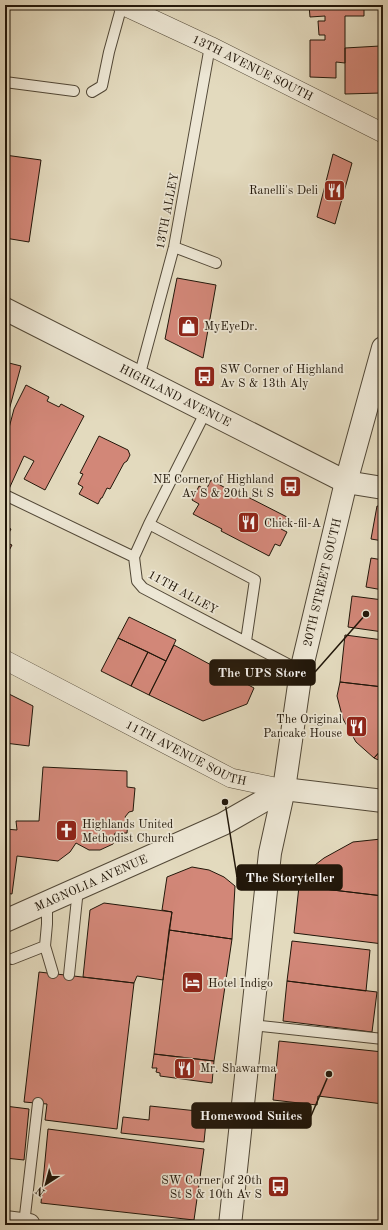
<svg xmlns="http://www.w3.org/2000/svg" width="388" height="1230" viewBox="0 0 388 1230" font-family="'Old Standard TT',serif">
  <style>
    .building { fill: #d28778; stroke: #22170a }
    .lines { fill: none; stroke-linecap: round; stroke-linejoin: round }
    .service-casing { stroke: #524837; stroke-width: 12 }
    .minor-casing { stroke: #524837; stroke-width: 20 }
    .tertiary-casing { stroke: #524837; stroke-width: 24 }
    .service { stroke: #ede7d5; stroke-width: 10 }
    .minor { stroke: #ede7d5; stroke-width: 19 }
    .tertiary { stroke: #ede7d5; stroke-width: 22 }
    .labels { text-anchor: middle; stroke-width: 3.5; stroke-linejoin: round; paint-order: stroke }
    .street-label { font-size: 12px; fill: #22170a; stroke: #ede7d5 }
    .poi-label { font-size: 12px; fill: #22170a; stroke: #ede7d5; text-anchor: start }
    .leader { fill: none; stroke: #22170a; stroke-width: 1.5 }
    .callout-dot { fill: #22170a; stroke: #ede7d5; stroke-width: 1.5 }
    .callout { fill: #22170a; stroke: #22170a; stroke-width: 1.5 }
    .callout-label { font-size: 13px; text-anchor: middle; font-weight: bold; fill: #fff }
  </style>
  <rect width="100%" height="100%" fill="#e3dabe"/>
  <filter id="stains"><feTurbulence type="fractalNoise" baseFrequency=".005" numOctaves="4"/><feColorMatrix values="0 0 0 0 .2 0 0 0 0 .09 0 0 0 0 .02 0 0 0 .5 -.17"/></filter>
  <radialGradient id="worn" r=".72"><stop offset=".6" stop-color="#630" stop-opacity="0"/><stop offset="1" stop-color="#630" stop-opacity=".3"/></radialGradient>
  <path class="building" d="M 309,5 L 364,5 L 364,16 L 345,16 L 345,63 L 336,62 L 336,78 L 310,77 L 310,40 L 325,40 L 325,35 L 319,35 L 318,21 L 325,21 L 325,16 L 310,17 Z
    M 380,46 L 381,93 L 345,94 L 345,48 Z
    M 333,154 L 352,163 L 335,224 L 317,217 Z
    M 5,155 L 41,160 L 29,242 L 5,238 Z
    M 177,278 L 216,285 L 203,358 L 165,339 Z
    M 5,362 L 21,366 L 5,425 Z
    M 26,385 L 49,397 L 47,401 L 59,407 L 61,404 L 84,416 L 45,490 L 24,479 L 34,461 L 24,456 L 9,489 L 5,487 L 5,443 L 14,409 Z
    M 99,436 L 128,450 L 130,455 L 127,461 L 124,463 L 110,489 L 107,488 L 102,498 L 101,498 L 98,504 L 79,494 L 83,487 L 78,484 L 83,474 L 80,473 Z
    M 211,480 L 240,496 L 242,494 L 287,517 L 281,529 L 287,532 L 280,546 L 275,544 L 269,556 L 221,531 L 222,529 L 193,514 L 199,504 L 192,500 L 199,486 L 206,490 Z
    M 377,506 L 383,507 L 383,541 L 371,539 Z
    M 5,526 L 11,529 L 5,540 Z
    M 5,542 L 12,545 L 5,558 Z
    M 371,558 L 383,560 L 383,590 L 366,587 Z
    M 352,596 L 383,600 L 383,632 L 348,627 Z
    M 129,617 L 176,640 L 166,661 L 118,638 Z
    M 345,635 L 383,640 L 383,687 L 340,682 Z
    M 118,638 L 148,652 L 131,686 L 101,671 Z
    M 174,645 L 254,688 L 247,704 L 203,721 L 149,695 Z
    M 148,652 L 166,661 L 149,695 L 131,686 Z
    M 340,682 L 383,687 L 383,748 L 374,758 L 356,742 L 343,719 L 337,696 Z
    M 5,692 L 33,706 L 29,746 L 5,743 Z
    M 383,748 L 383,762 L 374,758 Z
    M 43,767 L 127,771 L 127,787 L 135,788 L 133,811 L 129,812 L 125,817 L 128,821 L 127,833 L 115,833 L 113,844 L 100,850 L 89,850 L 76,843 L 70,852 L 58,861 L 17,856 L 12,894 L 5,893 L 5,829 L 17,830 L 16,821 L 39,821 Z
    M 381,839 L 383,839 L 383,896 L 299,886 L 303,877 L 311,868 L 324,858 L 353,842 Z
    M 192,867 L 209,870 L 224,877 L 235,886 L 232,939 L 169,930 L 172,912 L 162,910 L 167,877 Z
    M 299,886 L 383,896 L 383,944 L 294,933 Z
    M 104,903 L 172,912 L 163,980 L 137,976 L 134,983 L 83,977 L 90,910 Z
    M 169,930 L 232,939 L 214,1061 L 154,1054 Z
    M 292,941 L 370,950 L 366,991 L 287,981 Z
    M 39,972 L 134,983 L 117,1129 L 45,1120 L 47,1104 L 24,1102 Z
    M 287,981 L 377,992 L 372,1032 L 283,1021 Z
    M 279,1041 L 383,1052 L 383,1104 L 318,1096 L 317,1105 L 273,1100 Z
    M 154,1054 L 214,1061 L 212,1083 L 160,1076 L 160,1073 L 156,1072 L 157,1068 L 152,1068 Z
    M 5,1106 L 29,1109 L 24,1160 L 5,1158 Z
    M 150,1106 L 207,1112 L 204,1142 L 121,1133 L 123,1117 L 149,1120 Z
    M 48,1129 L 204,1149 L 194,1220 L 41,1203 Z"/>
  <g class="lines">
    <defs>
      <path id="service" d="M 5,82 L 74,91
        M 92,92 L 102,86 L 109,52 L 122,5
        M 174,247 L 216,263
        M 139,377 L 174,247 L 210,46
        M 5,495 L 134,557 L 137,581 L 143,588 L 301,671
        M 149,524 L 255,580 L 246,641
        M 134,557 L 149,524 L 206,411
        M 45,946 L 53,973
        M 12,959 L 45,946 L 47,924 L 47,903
        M 69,975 L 78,889
        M 252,1025 L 383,1039
        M 24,1224 L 38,1103"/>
      <g id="minor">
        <path id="s1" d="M 122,5 L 210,46 L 383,133"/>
        <path id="s2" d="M 5,660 L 231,778 L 284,789"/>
      </g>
      <g id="tertiary">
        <path id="s3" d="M 5,309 L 346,482 L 383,488"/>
        <path d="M 284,789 L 383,801"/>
        <path id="s4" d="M 5,921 L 223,824 L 284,789"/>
        <path d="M 5,1222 L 29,1225"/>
        <path id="s5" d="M 230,1225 L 270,853 L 284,789 L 301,671 L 346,482 L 383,348"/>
      </g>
    </defs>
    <use href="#service" class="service-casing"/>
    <use href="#minor" class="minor-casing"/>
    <use href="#tertiary" class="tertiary-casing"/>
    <use href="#service" class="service"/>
    <use href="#minor" class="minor"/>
    <use href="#tertiary" class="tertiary"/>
  </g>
  <defs>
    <symbol id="restaurant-square" viewBox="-11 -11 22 22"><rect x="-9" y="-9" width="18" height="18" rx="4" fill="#8f2418" stroke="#ede7d5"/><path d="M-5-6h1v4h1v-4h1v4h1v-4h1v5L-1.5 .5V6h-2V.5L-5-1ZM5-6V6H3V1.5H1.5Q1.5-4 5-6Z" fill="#fff"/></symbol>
    <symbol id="shop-square" viewBox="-11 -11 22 22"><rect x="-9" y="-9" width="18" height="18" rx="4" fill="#8f2418" stroke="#ede7d5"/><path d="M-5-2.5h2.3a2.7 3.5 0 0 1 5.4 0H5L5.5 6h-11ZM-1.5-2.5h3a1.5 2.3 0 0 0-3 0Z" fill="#fff"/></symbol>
    <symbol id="bus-square" viewBox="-11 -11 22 22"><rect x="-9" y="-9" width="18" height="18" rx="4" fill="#8f2418" stroke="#ede7d5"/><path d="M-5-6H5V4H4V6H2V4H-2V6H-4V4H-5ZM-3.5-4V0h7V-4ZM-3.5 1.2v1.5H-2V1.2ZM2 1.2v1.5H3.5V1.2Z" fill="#fff"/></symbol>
    <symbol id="church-square" viewBox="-11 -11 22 22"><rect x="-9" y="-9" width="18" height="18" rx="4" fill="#8f2418" stroke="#ede7d5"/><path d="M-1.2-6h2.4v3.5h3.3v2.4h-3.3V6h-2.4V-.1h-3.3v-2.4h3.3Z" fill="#fff"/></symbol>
    <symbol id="hotel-square" viewBox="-11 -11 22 22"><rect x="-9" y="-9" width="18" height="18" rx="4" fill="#8f2418" stroke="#ede7d5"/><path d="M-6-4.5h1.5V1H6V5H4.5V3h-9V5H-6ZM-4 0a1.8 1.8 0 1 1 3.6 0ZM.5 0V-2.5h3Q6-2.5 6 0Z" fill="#fff"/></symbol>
  </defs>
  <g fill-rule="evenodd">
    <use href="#restaurant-square" x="322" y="178" width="25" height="25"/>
    <use href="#shop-square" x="176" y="314" width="25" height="25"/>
    <use href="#bus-square" x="192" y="364" width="25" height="25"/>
    <use href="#bus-square" x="278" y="474" width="25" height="25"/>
    <use href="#restaurant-square" x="236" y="510" width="25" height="25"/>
    <use href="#restaurant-square" x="344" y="714" width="25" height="25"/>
    <use href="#church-square" x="54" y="818" width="25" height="25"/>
    <use href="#hotel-square" x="180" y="970" width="25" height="25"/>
    <use href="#restaurant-square" x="172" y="1056" width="25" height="25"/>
    <use href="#bus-square" x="266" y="1174" width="25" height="25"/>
  </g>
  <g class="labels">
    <g class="street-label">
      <text dy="4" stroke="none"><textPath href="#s1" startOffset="145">13TH AVENUE SOUTH</textPath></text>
      <text transform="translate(167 211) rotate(-79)" y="4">13TH ALLEY</text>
      <text dy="4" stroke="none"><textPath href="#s3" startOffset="191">HIGHLAND AVENUE</textPath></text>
      <text dy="4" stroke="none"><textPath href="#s5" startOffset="650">20TH STREET SOUTH</textPath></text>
      <text transform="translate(183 592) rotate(29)" y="4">11TH ALLEY</text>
      <text dy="4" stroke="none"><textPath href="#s2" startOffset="204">11TH AVENUE SOUTH</textPath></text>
      <text dy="4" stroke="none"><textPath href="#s4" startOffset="94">MAGNOLIA AVENUE</textPath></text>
    </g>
    <g class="poi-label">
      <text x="318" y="194" text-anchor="end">Ranelli's Deli</text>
      <text x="204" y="330">MyEyeDr.</text>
      <text x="220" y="373">SW Corner of Highland<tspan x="220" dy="14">Av S &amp; 13th Aly</tspan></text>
      <text x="274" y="483" text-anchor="end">NE Corner of Highland<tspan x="274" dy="14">Av S &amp; 20th St S</tspan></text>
      <text x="264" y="527">Chick-fil-A</text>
      <text x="342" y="723" text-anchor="end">The Original<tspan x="342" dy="14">Pancake House</tspan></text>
      <text x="82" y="828">Highlands United<tspan x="82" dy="14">Methodist Church</tspan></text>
      <text x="208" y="987">Hotel Indigo</text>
      <text x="200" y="1072">Mr. Shawarma</text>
      <text x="262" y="1184" text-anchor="end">SW Corner of 20th<tspan x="262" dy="14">St S &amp; 10th Av S</tspan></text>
    </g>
  </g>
  <path class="leader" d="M366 614L315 672M225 802L237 877M329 1074L311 1116"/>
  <g class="callout-dot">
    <circle cx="366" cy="614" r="4"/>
    <circle cx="225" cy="802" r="4"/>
    <circle cx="329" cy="1074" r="4"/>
  </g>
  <g class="callout">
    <rect x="210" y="660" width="105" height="25" rx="4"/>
    <rect x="237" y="865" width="105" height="25" rx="4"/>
    <rect x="192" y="1103" width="119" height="25" rx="4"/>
  </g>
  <g class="callout-label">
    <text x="262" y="677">The UPS Store</text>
    <text x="290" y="882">The Storyteller</text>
    <text x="251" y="1120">Homewood Suites</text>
  </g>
  <rect width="388" height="1230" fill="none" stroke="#e3dabe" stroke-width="20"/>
  <rect x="6" y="6" width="376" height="1218" fill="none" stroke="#22170a" stroke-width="2"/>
  <rect x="10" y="10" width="368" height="1210" fill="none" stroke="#22170a"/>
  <g transform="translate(46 1184) rotate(216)" stroke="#ede7d5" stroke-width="3" paint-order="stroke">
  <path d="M0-3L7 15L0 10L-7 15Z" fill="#22170a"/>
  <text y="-6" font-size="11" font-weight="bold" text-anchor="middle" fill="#22170a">N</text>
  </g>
  <rect width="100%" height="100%" filter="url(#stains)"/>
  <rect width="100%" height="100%" fill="url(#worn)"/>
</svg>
